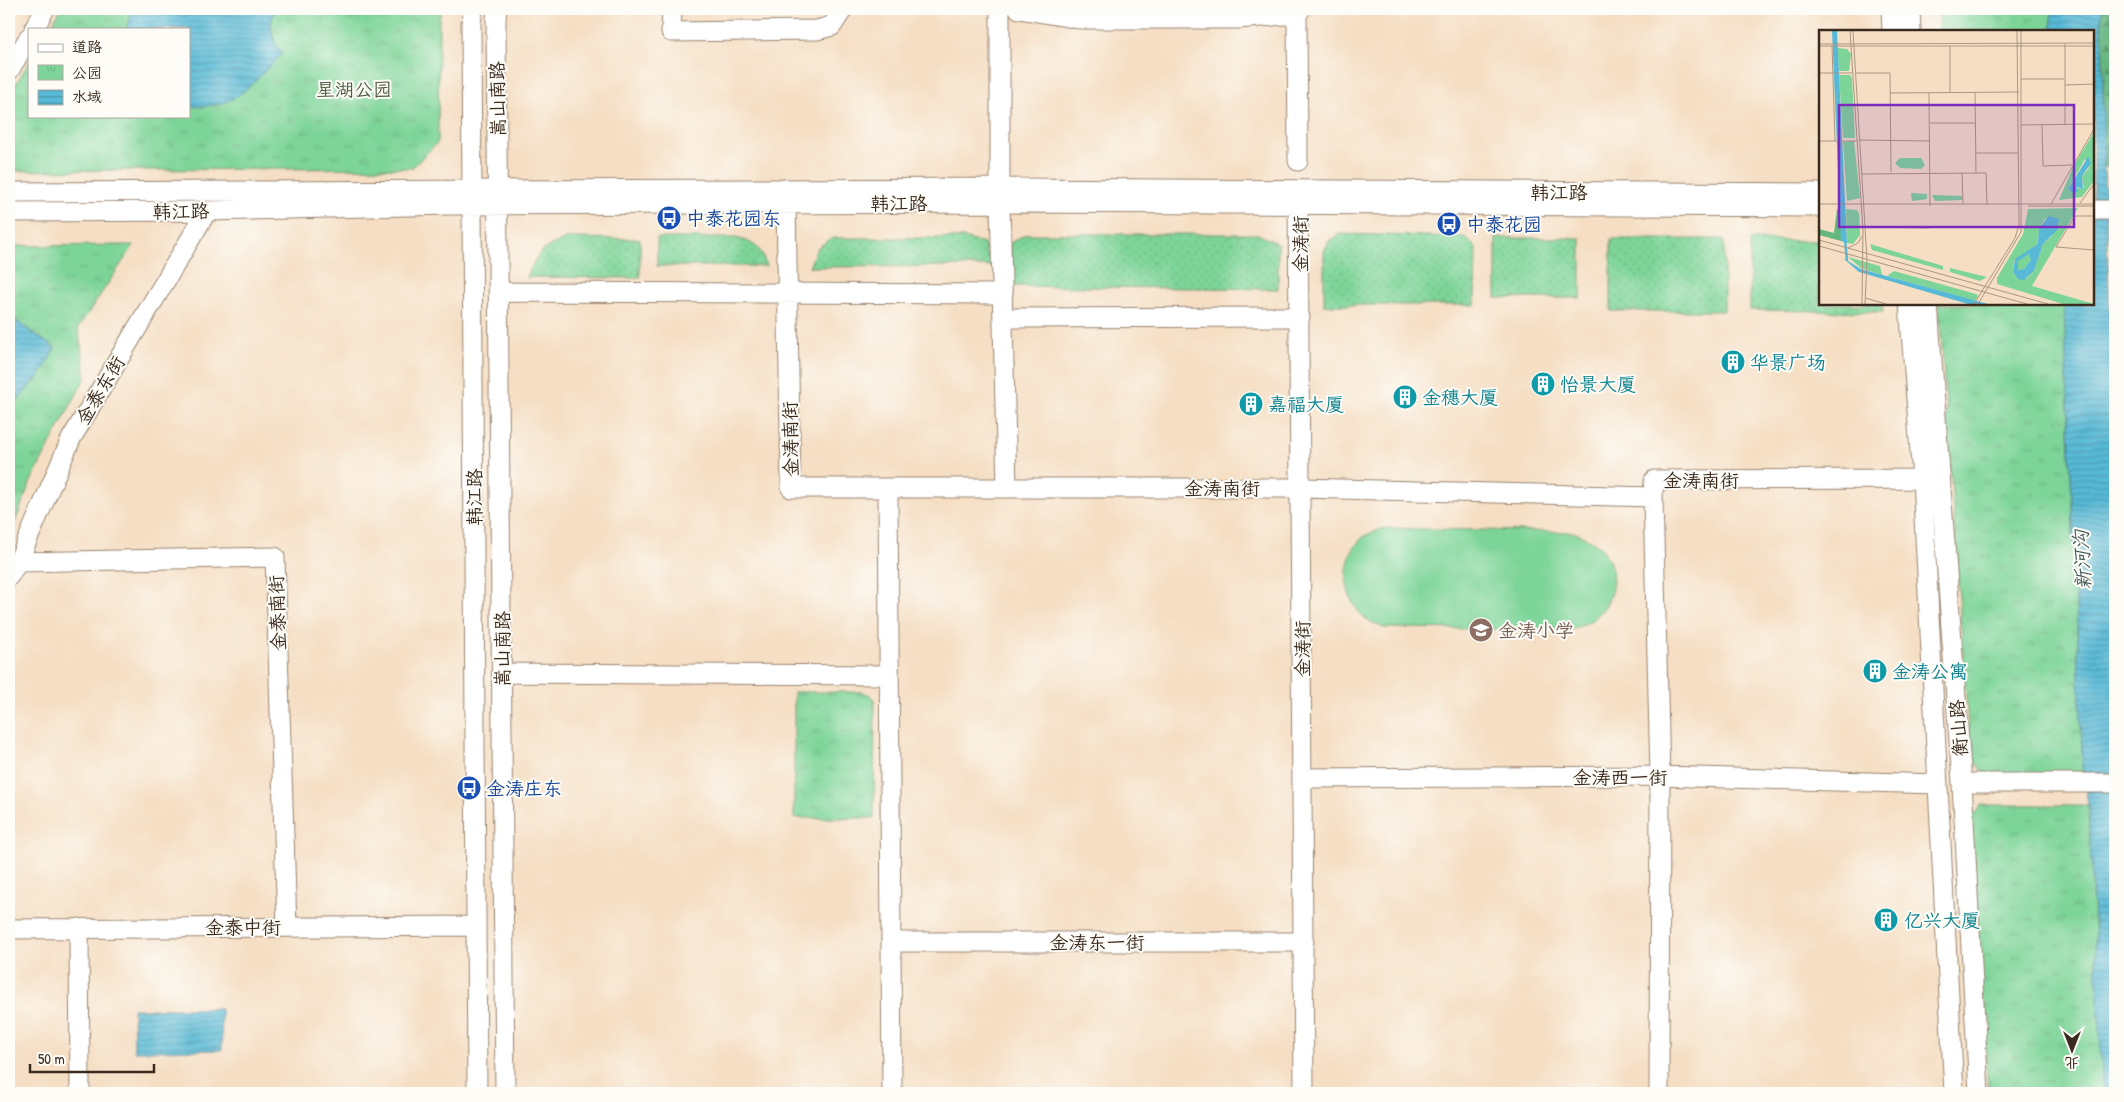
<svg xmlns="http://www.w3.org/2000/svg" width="2124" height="1102" viewBox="0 0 2124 1102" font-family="'Patrick Hand','LXGW WenKai TC',sans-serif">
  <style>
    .grass { fill: url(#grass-dots); stroke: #5c7f5b }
    .forest { fill: url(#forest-firs); stroke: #50704f }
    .park { fill: url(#park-tufts); stroke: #5c7f5b }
    .garden { fill: #7dd498; stroke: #5c7f5b }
    .water { fill: url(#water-rules); stroke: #49727a }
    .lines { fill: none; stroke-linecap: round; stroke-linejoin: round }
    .minor-casing { stroke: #988470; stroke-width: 21 }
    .minor { stroke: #fff; stroke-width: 19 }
    .labels { text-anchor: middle; stroke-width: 4; stroke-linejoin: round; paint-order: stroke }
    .park-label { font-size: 19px; fill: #4f5d43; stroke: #fdfcf7 }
    .street-label { font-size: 19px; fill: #3b2a1e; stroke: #fdfcf7 }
    .transit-label { font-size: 19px; fill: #164399; stroke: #fdfcf7; text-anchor: start }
    .culture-label { font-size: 19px; fill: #0d838f; stroke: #fdfcf7; text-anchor: start }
    .education-label { font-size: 19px; fill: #785e54; stroke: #fdfcf7; text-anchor: start }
    .water-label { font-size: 20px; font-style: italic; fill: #455c5e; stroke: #fdfcf7 }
    .inset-river { fill: none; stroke: #57b9d6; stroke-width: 2.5 }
    .inset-road { fill: none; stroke: #ab9681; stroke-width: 1 }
    .view { fill: #7b2cbf; fill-opacity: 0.15; stroke: #7b2cbf; stroke-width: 2.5 }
    .inset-edge { fill: none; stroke: #3b2a1e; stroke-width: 2.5 }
  </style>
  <defs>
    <pattern id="grass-dots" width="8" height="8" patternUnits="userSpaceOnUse" patternTransform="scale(1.25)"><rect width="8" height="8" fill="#7dd498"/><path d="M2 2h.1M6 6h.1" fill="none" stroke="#6db683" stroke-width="1.8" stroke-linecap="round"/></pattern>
    <pattern id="forest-firs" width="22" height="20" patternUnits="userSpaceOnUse" patternTransform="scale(1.25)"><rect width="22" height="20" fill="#66b680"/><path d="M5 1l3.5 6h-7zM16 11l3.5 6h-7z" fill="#559468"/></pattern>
    <pattern id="park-tufts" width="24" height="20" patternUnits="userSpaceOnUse" patternTransform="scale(1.25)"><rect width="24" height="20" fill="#7dd498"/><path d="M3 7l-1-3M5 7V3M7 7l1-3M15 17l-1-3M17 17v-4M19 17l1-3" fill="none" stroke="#6db683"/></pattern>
    <pattern id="water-rules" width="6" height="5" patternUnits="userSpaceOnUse" patternTransform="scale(1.25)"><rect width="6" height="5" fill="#57b9d6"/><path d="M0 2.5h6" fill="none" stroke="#4997ad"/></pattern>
  </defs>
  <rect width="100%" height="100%" fill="#fdfcf7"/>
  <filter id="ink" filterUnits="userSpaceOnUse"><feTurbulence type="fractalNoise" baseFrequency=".02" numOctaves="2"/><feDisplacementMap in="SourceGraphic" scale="10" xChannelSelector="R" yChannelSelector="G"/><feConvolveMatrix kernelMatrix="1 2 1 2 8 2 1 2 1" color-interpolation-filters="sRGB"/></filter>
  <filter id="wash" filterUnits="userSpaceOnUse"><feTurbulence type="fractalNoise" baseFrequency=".0096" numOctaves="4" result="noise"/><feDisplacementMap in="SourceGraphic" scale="20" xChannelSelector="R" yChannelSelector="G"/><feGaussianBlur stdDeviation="1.12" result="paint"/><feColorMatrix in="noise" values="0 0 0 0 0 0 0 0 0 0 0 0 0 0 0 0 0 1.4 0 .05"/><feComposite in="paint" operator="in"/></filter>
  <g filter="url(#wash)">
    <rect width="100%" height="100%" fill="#f5dec3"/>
    <path class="grass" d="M 1026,234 L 1258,234 L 1278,244 L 1278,289 L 1009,286 L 1010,243 Z
      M 1339,234 L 1465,237 L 1476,248 L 1475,305 L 1324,305 L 1324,251 L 1329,241 Z
      M 569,238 L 640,239 L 640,278 L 527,277 C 539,250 542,248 569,238 Z
      M 657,238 L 736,238 C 754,242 762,248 766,266 L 657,266 Z
      M 832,238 L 964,238 L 984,244 L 994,266 L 809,267 L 817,248 Z
      M 1496,238 L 1581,238 L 1581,298 L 1496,298 Z
      M 1611,239 L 1724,239 L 1724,311 L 1611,311 Z
      M 1750,240 L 1820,241 L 1820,304 L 1882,304 L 1883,312 L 1750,310 Z"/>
    <path class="forest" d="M 2102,9 L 2115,9 L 2115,167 L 2104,167 Z"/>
    <path class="park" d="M 61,9 L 133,9 L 127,29 L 49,29 Z
      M 276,9 L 441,9 L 439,20 L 438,142 L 412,168 L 9,171 L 9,96 L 29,62 L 29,116 L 189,116 L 189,106 L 205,107 L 273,63 L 282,54 C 272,40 267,24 276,9 Z
      M 1939,9 L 2052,9 L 2052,31 L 1939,31 Z
      M 134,245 L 78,328 L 86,376 L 30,483 L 9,538 L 9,414 L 13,405 L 34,382 L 55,348 L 9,316 L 9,246 Z
      M 1939,304 L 2064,304 L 2083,773 L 1986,775 L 1970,757 Z
      M 794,692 L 863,692 L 870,695 L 875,701 L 874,818 L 794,818 Z
      M 1981,805 L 2088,805 L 2103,1093 L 1988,1093 L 1970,820 Z"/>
    <path class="garden" d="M 1384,528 L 1573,532 C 1583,536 1592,540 1600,547 C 1618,565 1616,595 1600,613 C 1592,622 1580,626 1570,630 L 1384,628 C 1378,625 1369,622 1364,617 C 1341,597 1341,557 1363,537 C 1369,533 1378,531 1384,528 Z"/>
    <path class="water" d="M 133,9 L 276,9 C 267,24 272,41 282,54 C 251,83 237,111 189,106 L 189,29 L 127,29 Z
      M 2052,9 L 2102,9 L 2104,167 L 2115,433 L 2115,1093 L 2103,1093 L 2088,805 L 2083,773 L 2064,304 L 2093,304 L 2093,31 L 2052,31 Z
      M 9,316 L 55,348 L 43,371 L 13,405 L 9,414 Z
      M 133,1009 L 221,1009 L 222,1050 L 134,1051 Z"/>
  </g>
  <g filter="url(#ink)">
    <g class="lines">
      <defs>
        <path id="minor" d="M 473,9 L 471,23 L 477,1093
          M 497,9 L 496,19 L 505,1093
          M 672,9 L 671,32 L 817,30 L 832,26 L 843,9
          M 1019,9 L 1079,19 L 1238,19 L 1297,14
          M 1891,9 L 1892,31
          M 1910,9 L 1911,31
          M 34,29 L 45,9
          M 9,71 L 29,37
          M 1298,161 L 1297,14 L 1301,9
          M 1000,188 L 1000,9
          M 9,192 L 1000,188 L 1820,193
          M 1298,192 L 1304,1093
          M 786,203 L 791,488 L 1301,488 L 1653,497 L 1654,480 L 1922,479
          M 1000,203 L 1007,488
          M 2093,210 L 2115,210
          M 9,212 L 207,211 L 449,205 L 1000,203 L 1820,207
          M 499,292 L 1003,294
          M 1909,304 L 1922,479 L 1954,1093
          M 1928,304 L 1962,783 L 1979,1093
          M 1003,318 L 1300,317
          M 888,488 L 892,1093
          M 1653,497 L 1660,776 L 1659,1093
          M 18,562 L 275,557 L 287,927
          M 9,576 L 18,562 L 71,439 L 207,211
          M 502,673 L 889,675
          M 1303,778 L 1660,776 L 1938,784
          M 1962,783 L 2115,783
          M 79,928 L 80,1093
          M 9,929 L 476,926
          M 891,942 L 1304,942"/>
      </defs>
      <use href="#minor" class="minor-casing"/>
      <use href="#minor" class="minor"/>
    </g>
  </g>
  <defs>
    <symbol id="bus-disc" viewBox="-11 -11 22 22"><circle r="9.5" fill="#1a4fb4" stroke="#fdfcf7"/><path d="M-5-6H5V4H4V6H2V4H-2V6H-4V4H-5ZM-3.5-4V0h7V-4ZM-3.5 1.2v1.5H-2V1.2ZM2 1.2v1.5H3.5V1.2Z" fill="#fff"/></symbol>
    <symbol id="building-disc" viewBox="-11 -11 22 22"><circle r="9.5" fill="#0f9aa8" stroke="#fdfcf7"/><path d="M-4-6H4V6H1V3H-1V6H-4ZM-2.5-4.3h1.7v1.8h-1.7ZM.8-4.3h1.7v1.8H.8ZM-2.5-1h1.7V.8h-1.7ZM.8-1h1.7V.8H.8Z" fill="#fff"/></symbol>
    <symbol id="school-disc" viewBox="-11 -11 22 22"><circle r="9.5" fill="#8d6e63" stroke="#fdfcf7"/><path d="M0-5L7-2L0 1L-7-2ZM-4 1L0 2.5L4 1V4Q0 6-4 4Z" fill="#fff"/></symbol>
  </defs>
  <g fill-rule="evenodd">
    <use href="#bus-disc" x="655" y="204" width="28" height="28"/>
    <use href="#bus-disc" x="1435" y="210" width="28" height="28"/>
    <use href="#building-disc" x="1719" y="348" width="28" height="28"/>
    <use href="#building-disc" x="1529" y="370" width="28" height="28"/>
    <use href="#building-disc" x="1391" y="383" width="28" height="28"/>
    <use href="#building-disc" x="1237" y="390" width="28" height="28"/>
    <use href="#school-disc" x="1467" y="616" width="28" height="28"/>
    <use href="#building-disc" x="1861" y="657" width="28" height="28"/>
    <use href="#bus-disc" x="455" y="774" width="28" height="28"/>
    <use href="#building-disc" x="1872" y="906" width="28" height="28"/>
  </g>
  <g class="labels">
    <g class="park-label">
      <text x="354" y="96">星湖公园</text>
    </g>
    <g class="street-label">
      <text transform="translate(497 99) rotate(-91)" y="7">嵩山南路</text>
      <text x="1559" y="199">韩江路</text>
      <text x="899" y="210">韩江路</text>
      <text transform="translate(181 211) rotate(-1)" y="7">韩江路</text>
      <text transform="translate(1300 244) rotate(-90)" y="7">金涛街</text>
      <text transform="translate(100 390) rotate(-59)" y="7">金泰东街</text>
      <text transform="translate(790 439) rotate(-91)" y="7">金涛南街</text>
      <text x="1701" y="487">金涛南街</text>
      <text x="1222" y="495">金涛南街</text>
      <text transform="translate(474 497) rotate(-90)" y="7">韩江路</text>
      <text transform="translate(277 613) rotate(-92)" y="7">金泰南街</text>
      <text transform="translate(502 649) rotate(-90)" y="7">嵩山南路</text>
      <text transform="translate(1302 649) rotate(-90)" y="7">金涛街</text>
      <text transform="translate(1958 728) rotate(-94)" y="7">衡山路</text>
      <text x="1620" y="784">金涛西一街</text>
      <text x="243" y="934">金泰中街</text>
      <text x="1097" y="949">金涛东一街</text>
    </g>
    <g class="transit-label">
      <text x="686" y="225">中泰花园东</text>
      <text x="1466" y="231">中泰花园</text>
      <text x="486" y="795">金涛庄东</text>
    </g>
    <g class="culture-label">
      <text x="1750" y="369">华景广场</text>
      <text x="1560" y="391">怡景大厦</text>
      <text x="1422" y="404">金穗大厦</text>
      <text x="1268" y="411">嘉福大厦</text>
      <text x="1892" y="678">金涛公寓</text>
      <text x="1904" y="927">亿兴大厦</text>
    </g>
    <g class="education-label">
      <text x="1498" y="637">金涛小学</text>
    </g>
    <g class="water-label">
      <text transform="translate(2082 560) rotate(-93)" y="7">新河沟</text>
    </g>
  </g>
  <g transform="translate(1819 30)">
    <rect width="275" height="275" fill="#f5dec3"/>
    <path d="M 92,163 L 108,164 L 108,169 L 93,171 ZM 113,165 L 143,166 L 143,170 L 116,171 Z" fill="#7dd498"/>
    <path d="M 18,179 L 22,179 L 22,211 L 0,205 L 0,199 L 15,203 Z" fill="#66b680"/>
    <path d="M 18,18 L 28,19 L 32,24 L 30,41 L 20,41 ZM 20,45 L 31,45 L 33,48 L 36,108 L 24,108 ZM 275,102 L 275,151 L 263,167 L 240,170 L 255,135 ZM 266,129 L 270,138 L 263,146 L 265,158 L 249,159 ZM 35,111 L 41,168 L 28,171 L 24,112 ZM 259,178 L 213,256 L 275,274 L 244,274 L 178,254 L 178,248 L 204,204 L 209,179 ZM 227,188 L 233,206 L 224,214 L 215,241 L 207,249 L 199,249 L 194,242 L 195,231 L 219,214 L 220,198 ZM 27,179 L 38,180 L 40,184 L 41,205 L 34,214 L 28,213 ZM 51,214 L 124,236 L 124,240 L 53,220 ZM 207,224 L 212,225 L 212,230 L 205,239 L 199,240 L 199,231 ZM 29,227 L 61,236 L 63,245 L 42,238 ZM 131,238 L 168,247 L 161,251 L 131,242 ZM 75,241 L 157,264 L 159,266 L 156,271 L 68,246 Z" fill="#7dd498" fill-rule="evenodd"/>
    <path d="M 81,128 L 102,128 L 106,135 L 102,139 L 81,138 L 76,133 Z" fill="#7dd498"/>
    <path d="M 13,1 L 18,1 L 28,213 L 22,211 ZM 269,127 L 272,133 L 263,146 L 264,159 L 258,157 L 259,162 L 255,163 L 249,159 ZM 230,186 L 240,189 L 238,200 L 224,214 L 215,241 L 205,250 L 199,249 L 194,242 L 196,229 L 219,214 L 220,198 ZM 210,224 L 212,230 L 205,239 L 199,240 L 199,231 ZM 24,228 L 42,239 L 169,274 L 149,274 L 40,242 Z" fill="#57b9d6" fill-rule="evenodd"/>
    <path class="inset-river" d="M 26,209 L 28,231"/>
    <path class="inset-road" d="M 31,1 L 44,201 L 43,274M 34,1 L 48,230 L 46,274M 0,14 L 275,13M 246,14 L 246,95M 0,16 L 275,16M 13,16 L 16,111M 131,16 L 131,62M 0,43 L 33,43M 37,43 L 71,43 L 72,142M 202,49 L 245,49M 246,55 L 275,54M 71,63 L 200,62M 110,63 L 111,176M 156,63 L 157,143M 111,93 L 156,93M 202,95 L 275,94M 223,95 L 224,136 L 253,135M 40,110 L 111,111M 0,111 L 38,111M 156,123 L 199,123M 143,143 L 144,174M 42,144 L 167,143 L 168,175M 261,173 L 275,154M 0,174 L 275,174M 232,174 L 275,99M 209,176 L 275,176M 275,186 L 256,186 L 237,217 L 275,220M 46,197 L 110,198M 0,210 L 229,274M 0,216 L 208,274M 29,218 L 39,213 L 43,206M 46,268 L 67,274M 155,274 L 196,208 L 200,195 L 198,1M 159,274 L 202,202 L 202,1"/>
    <path class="view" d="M 20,75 L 255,75 L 255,197 L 20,197 Z"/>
    <rect width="275" height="275" class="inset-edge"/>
  </g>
  <rect width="2124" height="1102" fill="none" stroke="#fdfcf7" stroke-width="30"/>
  <rect x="28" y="28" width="162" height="90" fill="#fdfcf7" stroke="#afa8a0"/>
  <rect x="38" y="44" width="25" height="8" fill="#ffffff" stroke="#afa8a0"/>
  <text x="72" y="52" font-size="15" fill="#3b2a1e">道路</text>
  <rect x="38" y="65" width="25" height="15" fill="url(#park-tufts)" stroke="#afa8a0"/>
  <text x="72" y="78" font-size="15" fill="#3b2a1e">公园</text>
  <rect x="38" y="90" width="25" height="15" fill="url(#water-rules)" stroke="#afa8a0"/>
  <text x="72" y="102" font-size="15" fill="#3b2a1e">水域</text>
  <g transform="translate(2072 1050) rotate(180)" stroke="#fdfcf7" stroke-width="4" paint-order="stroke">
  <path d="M0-4L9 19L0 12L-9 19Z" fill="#3b2a1e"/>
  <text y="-8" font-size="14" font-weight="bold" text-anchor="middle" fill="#3b2a1e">北</text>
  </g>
  <path d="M30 1064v8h124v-8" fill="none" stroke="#3b2a1e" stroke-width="2.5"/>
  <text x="38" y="1064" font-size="15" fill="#3b2a1e" stroke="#fdfcf7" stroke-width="4" paint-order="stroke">50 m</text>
</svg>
